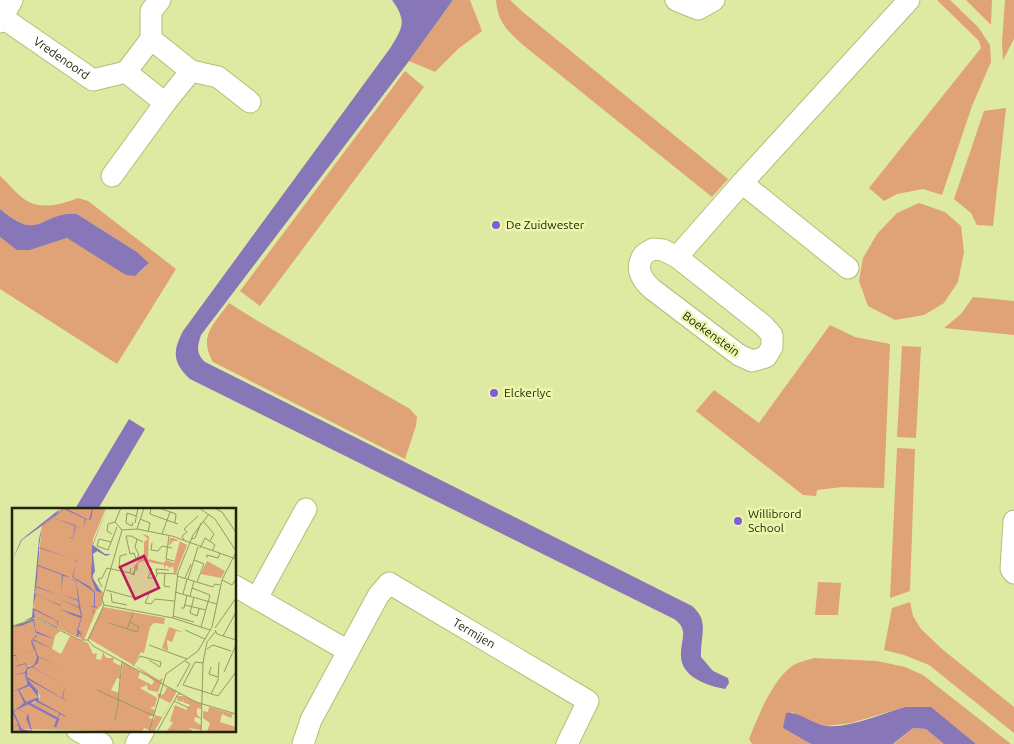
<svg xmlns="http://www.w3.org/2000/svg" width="1014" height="744" viewBox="0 0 1014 744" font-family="Ubuntu,sans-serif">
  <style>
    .green { fill: #e0a277 }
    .water { fill: #8877b8 }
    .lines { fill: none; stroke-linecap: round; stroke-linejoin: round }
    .street-casing { stroke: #b4be77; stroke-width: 23 }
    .street { stroke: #fff; stroke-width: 21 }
    .poi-dot { fill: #835bd5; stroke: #ecf7ad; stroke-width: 2 }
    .labels { text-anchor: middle; stroke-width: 5; stroke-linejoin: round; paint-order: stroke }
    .street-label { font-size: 12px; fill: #222608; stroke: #ecf7ad }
    .poi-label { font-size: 12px; fill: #222608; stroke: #ecf7ad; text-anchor: start }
    .inset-river { fill: none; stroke: #8877b8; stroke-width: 2.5 }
    .inset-road { fill: none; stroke: #939b64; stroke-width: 1 }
    .view { fill: #c2185b; fill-opacity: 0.15; stroke: #c2185b; stroke-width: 2.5 }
    .inset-edge { fill: none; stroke: #222608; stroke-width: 2.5 }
  </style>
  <rect width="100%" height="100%" fill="#dee9a1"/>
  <path class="green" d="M 453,0 L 470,0 L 482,31 L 458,49 L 435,72 L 409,61 Z
    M 496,0 L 510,0 L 524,13 L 728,179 L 712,197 L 523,45 C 507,30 498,23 496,0 Z
    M 937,0 L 950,0 L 978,27 L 990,45 L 991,62 L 972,106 L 942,195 L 923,189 L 897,194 L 884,201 L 869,188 L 981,48 L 979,41 Z
    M 966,0 L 992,0 L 991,25 Z
    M 1005,0 L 1014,0 L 1014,39 L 1003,60 L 1002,42 Z
    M 405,71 L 424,87 L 260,306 L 240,291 Z
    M 1006,108 L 993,226 L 977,225 L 971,213 L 954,199 L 984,111 Z
    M 0,176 C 8,183 17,195 27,201 C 42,210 63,204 78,198 L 88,201 L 176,269 L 117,364 L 0,289 L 0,237 L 4,240 L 30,250 L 67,238 L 139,273 L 149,263 L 137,252 L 77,214 C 40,211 41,244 0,209 Z
    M 919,203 L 945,212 L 961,226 L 964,252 L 958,282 L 944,303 L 924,315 L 895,320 L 868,306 L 859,281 L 863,258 L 877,234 L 897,213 Z
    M 973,297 L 1014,301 L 1014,335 L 944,328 L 961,314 Z
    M 229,303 L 256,320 L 410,409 L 417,417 L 416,426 L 405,459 L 213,362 C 198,336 214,324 229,303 Z
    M 830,325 L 855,337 L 890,344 L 884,488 L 842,487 L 817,490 L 816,496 L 803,495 L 696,411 L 714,390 L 759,423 Z
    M 902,346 L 921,347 L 916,438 L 897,437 Z
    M 897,448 L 915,449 L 910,591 L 890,598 Z
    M 818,582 L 841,583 L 838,615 L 815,615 Z
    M 910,602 L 913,616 L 921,629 L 942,649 L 1014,707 L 1014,733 L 929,665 L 904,655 L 884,650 L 892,608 Z
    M 814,658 L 877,661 L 905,667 L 923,675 L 1011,744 L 976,744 L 930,707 L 905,707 L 851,723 L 826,726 L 812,722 L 792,712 L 783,728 L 811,744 L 752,744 L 749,739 C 758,716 772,681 792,666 C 798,662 808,660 814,658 Z
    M 913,728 L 926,729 L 944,744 L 894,744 Z"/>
  <path class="water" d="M 392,0 L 453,0 L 409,61 L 201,335 C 197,347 196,353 205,362 L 692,606 C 710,621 700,636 701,657 L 713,671 L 728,678 L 729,683 L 725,689 C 708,686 681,677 681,656 C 680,640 690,630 674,619 L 190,379 C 173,363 172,352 183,331 L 391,47 C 403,27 407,21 392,0 Z
    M 0,209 C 41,244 40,211 77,214 L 137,252 L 149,263 L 135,276 L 126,275 L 67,238 L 30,250 L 17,250 L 0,237 Z
    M 129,419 L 145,429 L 98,509 L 75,509 Z
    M 905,707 L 931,707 L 976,744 L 944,744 L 926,729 L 913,728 L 893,744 L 811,744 L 783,728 L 786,713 C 799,711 812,724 826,726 C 852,728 880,714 905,707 Z"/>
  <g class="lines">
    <defs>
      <g id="street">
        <path d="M 676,0 L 698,9 L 714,0"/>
        <path id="s1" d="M 3,18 L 93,80 L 126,72 L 151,39 L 151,11 L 160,0"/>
        <path d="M 0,22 L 12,0"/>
        <path d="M 151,39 L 191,71"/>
        <path d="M 165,103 L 191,71 L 218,77 L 250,102"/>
        <path d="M 112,176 L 165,103 L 126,72"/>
        <path d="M 677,257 L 763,325 L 772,335 L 772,347 L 766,357 L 752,361 L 739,355 L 652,289 C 643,281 634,269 643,256 C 645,253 650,251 653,249 L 663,250 L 677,257 L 742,183"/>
        <path d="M 848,268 L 742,183 L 909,0"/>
        <path d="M 1014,521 L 1011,569 L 1014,573"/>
        <path d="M 235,586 L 348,651"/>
        <path d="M 257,598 L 306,509"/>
        <path d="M 77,730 L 102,744"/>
        <path d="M 136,744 L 144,730"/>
        <path id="s2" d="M 303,744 L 311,720 L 378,596 L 389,583 L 588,701 L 567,744"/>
      </g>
    </defs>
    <use href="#street" class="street-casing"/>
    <use href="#street" class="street"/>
  </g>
  <g class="poi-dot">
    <circle cx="496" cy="225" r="5"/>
    <circle cx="494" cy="393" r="5"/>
    <circle cx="738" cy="521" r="5"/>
  </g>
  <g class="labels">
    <g class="street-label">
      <text dy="4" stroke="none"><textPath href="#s1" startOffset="71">Vredenoord</textPath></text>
      <text transform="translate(711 334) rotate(36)" y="4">Boekenstein</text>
      <text dy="4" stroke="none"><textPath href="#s2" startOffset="282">Termijen</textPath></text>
    </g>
    <g class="poi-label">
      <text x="506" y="229">De Zuidwester</text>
      <text x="504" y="397">Elckerlyc</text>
      <text x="748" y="518">Willibrord<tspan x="748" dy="14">School</tspan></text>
    </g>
  </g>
  <g transform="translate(12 508)">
    <rect width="224" height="224" fill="#dee9a1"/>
    <path d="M 51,0 L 94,0 L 81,31 L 79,53 L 83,79 L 91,84 L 90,97 L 85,101 L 72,132 L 21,109 L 30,18 ZM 130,26 L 137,28 L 136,51 L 152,55 L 154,52 L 162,55 L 168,33 L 161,33 L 157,38 L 158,30 L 161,30 L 175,37 L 164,65 L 162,65 L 161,58 L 158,60 L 154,57 L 152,61 L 152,57 L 131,53 L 126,55 L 126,63 L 121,60 L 132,45 L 132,34 L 136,31 ZM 195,53 L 213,63 L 209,70 L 189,66 ZM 91,99 L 153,110 L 152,116 L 142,115 L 138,119 L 132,145 L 129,144 L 121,157 L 76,130 ZM 22,111 L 48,123 L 43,128 L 40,141 L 49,146 L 58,128 L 76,135 L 81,146 L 85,145 L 84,151 L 89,152 L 91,144 L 94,150 L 102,150 L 101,154 L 109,158 L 108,171 L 105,170 L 99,182 L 107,185 L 111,154 L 128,164 L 126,170 L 140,177 L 142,173 L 122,157 L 147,172 L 151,170 L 146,184 L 136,182 L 135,177 L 128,180 L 145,190 L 143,198 L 138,200 L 143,202 L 142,207 L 136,209 L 142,212 L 143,207 L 150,209 L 158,195 L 146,189 L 146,185 L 151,187 L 155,180 L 149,177 L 165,183 L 142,224 L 132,220 L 130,224 L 10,221 L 2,204 L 10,197 L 27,193 L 28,188 L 26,183 L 15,175 L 15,161 L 21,157 L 15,158 L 14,175 L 26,189 L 11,196 L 1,204 L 9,223 L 15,224 L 0,224 L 0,119 L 21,112 L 24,128 L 21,130 L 25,127 ZM 157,119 L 171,124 L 164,123 L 160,134 L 155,132 L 156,143 L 150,140 ZM 165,188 L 172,188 L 189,196 L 190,201 L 185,200 L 185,207 L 190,211 L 183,209 L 182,213 L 190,218 L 189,222 L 177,220 L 182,224 L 154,224 L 161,215 L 158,213 L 163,197 L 174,202 L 178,197 L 171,194 L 172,191 L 170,194 L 165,192 ZM 197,199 L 221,206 L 219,210 L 210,206 L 208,214 L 224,219 L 224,224 L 195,224 L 198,215 L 191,210 L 191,203 L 196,204 Z" fill="#e0a277"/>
    <path d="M 49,0 L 44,6 L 53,0 L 77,12 L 80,1 L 81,0 L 79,11 L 77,12 L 74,11 L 71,21 L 64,18 L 61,31 L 66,33 L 60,51 L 65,53 L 61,69 L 77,78 L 83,84 L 83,98 L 87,101 L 82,99 L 82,105 L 78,103 L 81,104 L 82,100 L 76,97 L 82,99 L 82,84 L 60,69 L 65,54 L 60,51 L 66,33 L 56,29 L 61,30 L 63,17 L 41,10 L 32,18 L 43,7 L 31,17 L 10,32 L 0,53 L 9,32 ZM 52,1 L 73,11 L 71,21 L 41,10 ZM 95,0 L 81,37 L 93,46 L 99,46 L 94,48 L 85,43 L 81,46 L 83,63 L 80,69 L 90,85 L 84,83 L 79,69 L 80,38 ZM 30,18 L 27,39 L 58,50 L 27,40 L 27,46 L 26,57 L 58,69 L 51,68 L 49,85 L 50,67 L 26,58 L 25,72 L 49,81 L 25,72 L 24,78 L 48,88 L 24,79 L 23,86 L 48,97 L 49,92 L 67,99 L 66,93 L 50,86 L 49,91 L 50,86 L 66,92 L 64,74 L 59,70 L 64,73 L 70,109 L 66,122 L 71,125 L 68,124 L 70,130 L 67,125 L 66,129 L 47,120 L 65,129 L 65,122 L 69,110 L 60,107 L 48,101 L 69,108 L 67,100 L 49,92 L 48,98 L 24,86 L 21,100 L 46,113 L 45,120 L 24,109 L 45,119 L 45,113 L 22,102 L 23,110 L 12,113 L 20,109 L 27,31 ZM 20,111 L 22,111 L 24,123 L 42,131 L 24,125 L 25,128 L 21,131 L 42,142 L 20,132 L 26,148 L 54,162 L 27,149 L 26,155 L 21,159 L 50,176 L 20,159 L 15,161 L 15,169 L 50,190 L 53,178 L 51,190 L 55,193 L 52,207 L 56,210 L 48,206 L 46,211 L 47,205 L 23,193 L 6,201 L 15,205 L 5,201 L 2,204 L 10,221 L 19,223 L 14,210 L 15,208 L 16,205 L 20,224 L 8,224 L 6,217 L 0,221 L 6,216 L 0,204 L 12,195 L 6,182 L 0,184 L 15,177 L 13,165 L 0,168 L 13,164 L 15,159 L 13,156 L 0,160 L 7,157 L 4,148 L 0,148 L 0,143 L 1,147 L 4,147 L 7,157 L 13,155 L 16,159 L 22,157 L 25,150 L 23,142 L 5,146 L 22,142 L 19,133 L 24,127 L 21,113 L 9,118 L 18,130 L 9,118 L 0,119 ZM 15,171 L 55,193 L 52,207 L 27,193 L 26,183 ZM 17,178 L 26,189 L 14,194 L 7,182 Z" fill="#8877b8" fill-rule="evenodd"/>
    <path class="inset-river" d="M 16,195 L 46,211 L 43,219"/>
    <path class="inset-road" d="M 109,0 L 103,14 L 110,22M 139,0 L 138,6 L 163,15M 147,0 L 164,6 L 163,15 L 166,16M 187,0 L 203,11 L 224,43M 202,0 L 210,4 L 223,23M 128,11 L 138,15 L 136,24M 191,13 L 202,26 L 198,33M 121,14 L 120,18 L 114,15 L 115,5 L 124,8M 123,15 L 126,0M 125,21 L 132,0M 110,22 L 125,21 L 160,28 L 224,51M 100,26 L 95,23 L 96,16 L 103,14M 150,26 L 158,4M 157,28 L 154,51 L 162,53M 125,31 L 123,39 L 127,47 L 124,51 L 122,45 L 118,46 L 114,28 L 119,28 L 131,34M 179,31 L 183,30 L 189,15M 172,32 L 170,28 L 175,24 L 172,21 L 186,8M 99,34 L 87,31 L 85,38 L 96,42 L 105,19M 140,35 L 139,42 L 146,43 L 150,38 L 160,40M 188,40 L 193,30 L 203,37 L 200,43M 195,50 L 195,47 L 206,50 L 208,45M 182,52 L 192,56 L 185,74M 95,60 L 118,65 L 119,60M 107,60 L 108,48 L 115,46M 140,60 L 136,70 L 143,70 L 146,65 L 165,66M 118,65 L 122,67 L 123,61 L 121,66M 153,65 L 152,78 L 158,79M 145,66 L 144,61 L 157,62M 165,68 L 201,79 L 203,76 L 208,77M 173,70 L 179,56M 176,71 L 186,39M 210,72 L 220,77 L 223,72M 90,79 L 86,71 L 90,70 L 95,60M 180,80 L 198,87 L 189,119M 94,82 L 127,91M 163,84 L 205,96M 99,85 L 100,94 L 115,97M 137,86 L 133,95 L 139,96 L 143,91 L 162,93M 171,86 L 175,71M 178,88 L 182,73M 182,89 L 178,105 L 185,108 L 187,101M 92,97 L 161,110 L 198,122M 173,97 L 194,102M 169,100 L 172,100 L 175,87M 161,108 L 182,114M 161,110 L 166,64 L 181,27 L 197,6M 97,115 L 125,124 L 127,119 L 118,114M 0,118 L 24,111 L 68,132 L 76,132M 203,120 L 224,90M 115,121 L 121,105M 173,122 L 193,131M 203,122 L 205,126 L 224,132M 211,128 L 224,104M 76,132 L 81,138 L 184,194 L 224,206M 76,132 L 92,97 L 90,91 L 110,22M 137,137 L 175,151M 195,141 L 201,137 L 219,143M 191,155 L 183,154 L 171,177 L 206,188 L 224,164M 121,158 L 128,148 L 149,154 L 148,159 L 137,152M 199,159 L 197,166 L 206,169M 212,164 L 224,137M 165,179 L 178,156 L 173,153M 85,182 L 142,208M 199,186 L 206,172 L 207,154M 106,191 L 110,153M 162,193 L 177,200M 103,212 L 107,191M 137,224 L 154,166 L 186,143 L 200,119 L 210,72 L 224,44M 145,224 L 166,186 L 169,186M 189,224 L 191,155 L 195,134 L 204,123"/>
    <path class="view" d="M 132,48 L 147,80 L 123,91 L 108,59 Z"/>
    <rect width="224" height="224" class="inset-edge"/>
  </g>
</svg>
